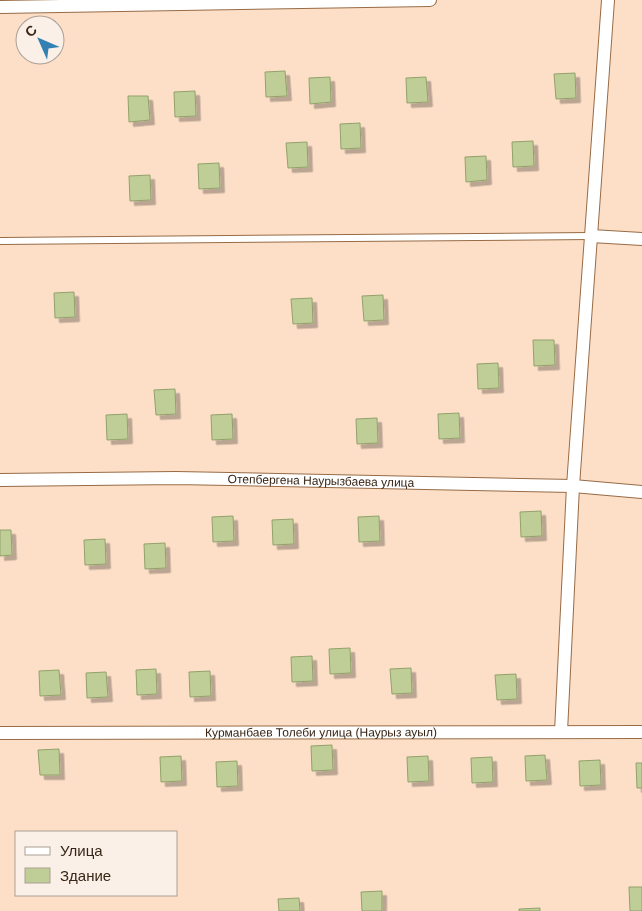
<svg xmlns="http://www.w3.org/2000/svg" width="642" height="911" viewBox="0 0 642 911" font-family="Arial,sans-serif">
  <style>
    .building { fill: #bece96; stroke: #92a16b; filter: url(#shadow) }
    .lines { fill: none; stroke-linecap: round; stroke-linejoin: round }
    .lane-casing { stroke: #976b46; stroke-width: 8 }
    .street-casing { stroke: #976b46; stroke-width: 14 }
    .lane { stroke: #fff; stroke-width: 6 }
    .street { stroke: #fff; stroke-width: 12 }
    .labels { text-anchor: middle; stroke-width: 4.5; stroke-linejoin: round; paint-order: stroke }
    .street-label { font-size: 12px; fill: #382616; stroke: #faf0e8 }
  </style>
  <defs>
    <filter id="shadow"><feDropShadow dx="4.5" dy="4.5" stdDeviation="0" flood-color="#0004"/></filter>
  </defs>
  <rect width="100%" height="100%" fill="#fddfc7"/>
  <path class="building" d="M 285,71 L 287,96 L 266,97 L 265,72 Z
    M 575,73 L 576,98 L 556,99 L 554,74 Z
    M 330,77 L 331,102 L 310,104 L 309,78 Z
    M 426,77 L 428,102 L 407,103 L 406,78 Z
    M 195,91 L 196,116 L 175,117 L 174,92 Z
    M 128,96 L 148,96 L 150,120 L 129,122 Z
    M 360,123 L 361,148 L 341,149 L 340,124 Z
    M 533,141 L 534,166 L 513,167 L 512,142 Z
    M 307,142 L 308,167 L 288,168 L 286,143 Z
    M 486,156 L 487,180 L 466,182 L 465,157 Z
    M 219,163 L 220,188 L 199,189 L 198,164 Z
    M 150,175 L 151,200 L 130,201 L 129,176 Z
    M 74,292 L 75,317 L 55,318 L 54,293 Z
    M 383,295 L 384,320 L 364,321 L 362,296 Z
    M 312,298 L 313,323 L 293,324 L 291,299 Z
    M 533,340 L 554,340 L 555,365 L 534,366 Z
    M 498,363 L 499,388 L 478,389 L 477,364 Z
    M 175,389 L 176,414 L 156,415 L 154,390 Z
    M 459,413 L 460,438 L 439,439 L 438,414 Z
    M 127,414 L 128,439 L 107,440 L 106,415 Z
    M 232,414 L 233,439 L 212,440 L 211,415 Z
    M 377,418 L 378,443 L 357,444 L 356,419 Z
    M 541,511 L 542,536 L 521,537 L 520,512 Z
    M 233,516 L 234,541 L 213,542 L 212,517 Z
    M 379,516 L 380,541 L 359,542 L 358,517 Z
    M 293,519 L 294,544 L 273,545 L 272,520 Z
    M 0,530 L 11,530 L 12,555 L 0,556 Z
    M 105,539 L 106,564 L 85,565 L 84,540 Z
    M 165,543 L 166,568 L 145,569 L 144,544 Z
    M 350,648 L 351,673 L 330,674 L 329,649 Z
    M 312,656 L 313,681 L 292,682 L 291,657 Z
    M 411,668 L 412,693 L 392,694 L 390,669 Z
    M 156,669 L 157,694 L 137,695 L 136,670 Z
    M 59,670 L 61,695 L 40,696 L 39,671 Z
    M 210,671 L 211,696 L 190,697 L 189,672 Z
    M 106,672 L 108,697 L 87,698 L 86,673 Z
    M 516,674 L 517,699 L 497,700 L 495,675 Z
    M 332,745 L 333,770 L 312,771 L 311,746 Z
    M 59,749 L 60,775 L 40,775 L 38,750 Z
    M 545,755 L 547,780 L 526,781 L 525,756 Z
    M 181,756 L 182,781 L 161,782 L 160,757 Z
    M 428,756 L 429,781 L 408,782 L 407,757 Z
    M 492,757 L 493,782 L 472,783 L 471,758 Z
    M 600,760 L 601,785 L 580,786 L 579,761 Z
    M 237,761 L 238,786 L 217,787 L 216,762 Z
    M 636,763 L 642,763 L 642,788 L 637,788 Z
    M 629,887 L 642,887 L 642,911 L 630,911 Z
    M 382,891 L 382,911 L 362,911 L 361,892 Z
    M 299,898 L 300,911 L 279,911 L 278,899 Z
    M 540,908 L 540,911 L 519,911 L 519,909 Z"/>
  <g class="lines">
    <defs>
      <path id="lane" d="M 0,241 L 591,236"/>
      <g id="street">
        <path d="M 0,7 L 430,0"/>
        <path d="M 591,236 L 642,239"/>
        <path id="s1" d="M 0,480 L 176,478 L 573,486 L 642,492"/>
        <path d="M 561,732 L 573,486 L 608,0"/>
        <path id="s2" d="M 0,733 L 642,732"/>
      </g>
    </defs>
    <use href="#lane" class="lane-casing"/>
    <use href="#street" class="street-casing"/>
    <use href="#lane" class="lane"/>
    <use href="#street" class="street"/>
  </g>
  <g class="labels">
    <g class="street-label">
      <text dy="4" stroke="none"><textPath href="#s1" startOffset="321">Отепбергена Наурызбаева улица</textPath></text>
      <text dy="4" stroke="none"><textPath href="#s2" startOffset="321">Курманбаев Толеби улица (Наурыз ауыл)</textPath></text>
    </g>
  </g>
  <rect x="15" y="831" width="162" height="65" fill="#faf0e8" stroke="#ac9f94"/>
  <rect x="25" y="847" width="25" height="8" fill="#ffffff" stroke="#ac9f94"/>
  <text x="60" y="856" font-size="15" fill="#382616">Улица</text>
  <rect x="25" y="868" width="25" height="15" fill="#bece96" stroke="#ac9f94"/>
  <text x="60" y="881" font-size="15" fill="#382616">Здание</text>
  <g transform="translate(40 40) rotate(315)"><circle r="24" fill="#faf0e8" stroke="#ac9f94"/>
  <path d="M0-4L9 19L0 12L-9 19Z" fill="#3381b3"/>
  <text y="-8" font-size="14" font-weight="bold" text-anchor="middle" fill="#382616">С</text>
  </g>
</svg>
